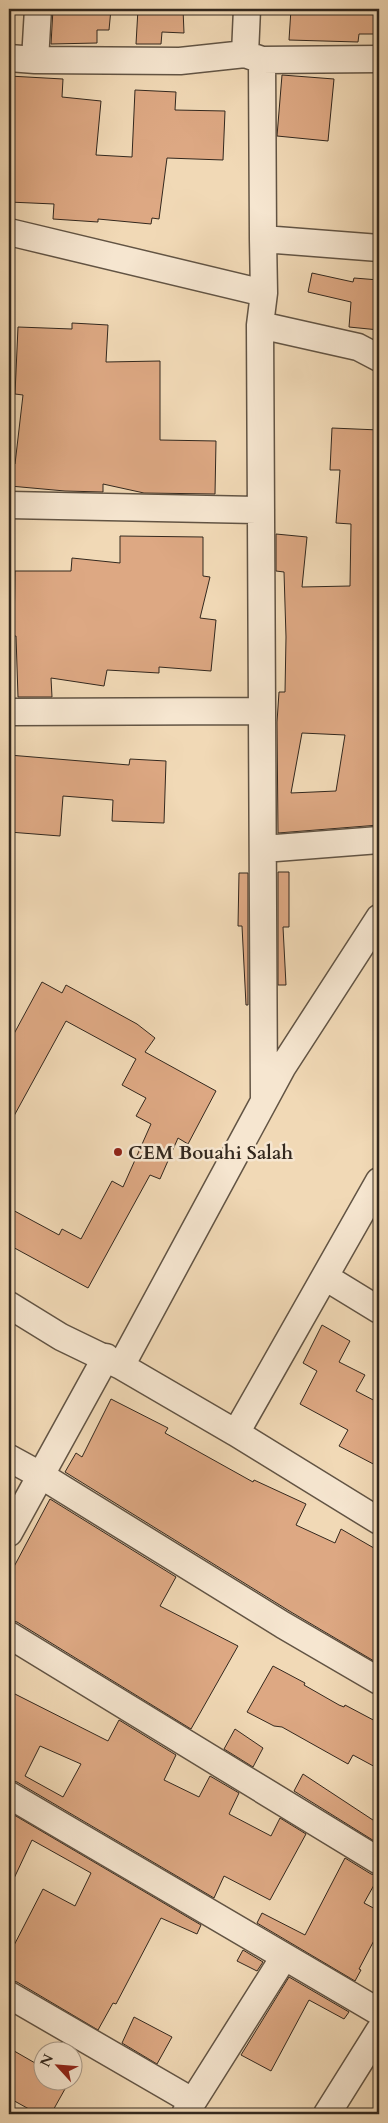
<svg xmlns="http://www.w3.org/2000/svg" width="388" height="2123" viewBox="0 0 388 2123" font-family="Cardo,serif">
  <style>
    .building { fill: #dda883; stroke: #33281e; fill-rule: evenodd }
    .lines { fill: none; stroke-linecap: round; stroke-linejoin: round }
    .minor-casing { stroke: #625444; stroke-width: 29 }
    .minor { stroke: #f6e6d0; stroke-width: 26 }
    .poi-dot { fill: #8f2418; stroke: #f6e6d0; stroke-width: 2 }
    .labels { text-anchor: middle; stroke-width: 5; stroke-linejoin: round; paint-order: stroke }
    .poi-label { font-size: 19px; font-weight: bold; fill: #33281e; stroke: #f6e6d0; text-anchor: start }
  </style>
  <rect width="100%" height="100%" fill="#f1d9b6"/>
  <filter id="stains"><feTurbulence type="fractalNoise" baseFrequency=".004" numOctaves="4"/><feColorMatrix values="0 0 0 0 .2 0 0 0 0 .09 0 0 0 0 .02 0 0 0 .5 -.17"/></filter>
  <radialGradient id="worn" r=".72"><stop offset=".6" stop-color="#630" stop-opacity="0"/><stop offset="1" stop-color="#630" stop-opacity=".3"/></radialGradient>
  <path class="building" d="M 53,9 L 111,9 L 109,30 L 97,30 L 97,43 L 51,44 Z
    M 138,9 L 183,9 L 184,33 L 162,32 L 161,44 L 136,44 Z
    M 291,9 L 379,9 L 379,34 L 359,34 L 358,42 L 289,40 Z
    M 282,75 L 334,79 L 328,141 L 277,136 Z
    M 9,76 L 63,79 L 62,97 L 101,101 L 96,155 L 132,157 L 135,90 L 176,92 L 175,110 L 225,111 L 223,160 L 167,158 L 159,219 L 152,218 L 151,224 L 98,219 L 98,222 L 53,219 L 54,204 L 9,202 Z
    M 312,273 L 353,282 L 354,278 L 379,280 L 379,330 L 349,327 L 351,302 L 308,292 Z
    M 72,323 L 108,325 L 106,362 L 160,361 L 160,440 L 216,441 L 215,494 L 144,493 L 103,484 L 103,492 L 65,491 L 10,486 L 13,463 L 15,464 L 23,395 L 15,394 L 18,327 L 72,329 Z
    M 332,428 L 379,430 L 379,825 L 278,833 L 277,722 L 279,692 L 285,692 L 286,637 L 284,572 L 276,571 L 276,534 L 307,537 L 302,587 L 350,586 L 351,524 L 336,523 L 340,470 L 330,470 ZM 302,733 L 345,735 L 336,791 L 291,793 Z
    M 120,536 L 203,537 L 203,576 L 210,577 L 200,618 L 216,620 L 211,671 L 159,667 L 159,673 L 107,670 L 104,686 L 51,678 L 52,697 L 18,697 L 16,636 L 14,636 L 15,571 L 71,571 L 72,558 L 120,563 Z
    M 9,755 L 129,765 L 130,759 L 166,761 L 164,823 L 112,821 L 113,800 L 63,796 L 60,836 L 9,832 Z
    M 278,872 L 289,872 L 289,927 L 283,927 L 286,985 L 278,985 Z
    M 239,873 L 248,873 L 248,1005 L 246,1005 L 242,926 L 238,926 Z
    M 42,982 L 62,993 L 66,985 L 137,1024 L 155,1038 L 145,1052 L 216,1091 L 188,1144 L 178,1138 L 160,1179 L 150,1175 L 88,1288 L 9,1245 L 9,1208 L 59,1235 L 62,1229 L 81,1239 L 112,1181 L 123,1187 L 151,1124 L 136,1116 L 146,1098 L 122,1085 L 136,1059 L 66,1021 L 9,1125 L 9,1043 Z
    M 322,1325 L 350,1341 L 339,1362 L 365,1375 L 356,1391 L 379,1403 L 379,1467 L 339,1446 L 348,1430 L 300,1404 L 317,1371 L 303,1363 Z
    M 111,1399 L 168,1428 L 165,1433 L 253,1482 L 254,1480 L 306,1504 L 296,1525 L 335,1543 L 341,1529 L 379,1551 L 379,1664 L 291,1612 L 65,1472 L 76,1453 L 82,1457 Z
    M 50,1499 L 176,1577 L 160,1606 L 238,1646 L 191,1729 L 17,1622 L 9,1620 L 9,1576 Z
    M 273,1666 L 305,1683 L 304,1685 L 339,1705 L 344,1707 L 345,1705 L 379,1723 L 379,1769 L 353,1755 L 348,1764 L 282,1727 L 274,1726 L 247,1712 Z
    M 9,1691 L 108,1741 L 119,1720 L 176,1755 L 164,1780 L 199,1797 L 210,1776 L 239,1793 L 229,1814 L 271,1836 L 280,1818 L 306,1834 L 270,1900 L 224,1876 L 214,1898 L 17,1782 L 9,1780 ZM 40,1746 L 81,1764 L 63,1797 L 25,1776 Z
    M 235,1729 L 263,1748 L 253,1767 L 224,1749 Z
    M 303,1774 L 379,1824 L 379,1844 L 294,1791 Z
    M 9,1812 L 201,1925 L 197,1934 L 161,1918 L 116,2004 L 113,2003 L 98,2030 L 17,1982 L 9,1980 L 9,1955 L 43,1889 L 75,1906 L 91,1873 L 32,1840 L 9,1889 Z
    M 345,1858 L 371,1874 L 379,1876 L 364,1903 L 379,1911 L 379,1931 L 359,1969 L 361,1970 L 355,1981 L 257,1923 L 262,1913 L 305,1935 Z
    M 243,1950 L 263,1962 L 257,1971 L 237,1961 Z
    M 289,1977 L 349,2012 L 344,2019 L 309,2000 L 271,2071 L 241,2055 Z
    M 134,2017 L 172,2037 L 157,2064 L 122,2043 Z
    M 9,2048 L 42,2067 L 42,2080 L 70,2080 L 51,2114 L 38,2114 L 9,2098 Z"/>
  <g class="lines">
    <defs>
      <path id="minor" d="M 245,54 L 247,9
        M 9,58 L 35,60 L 180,61 L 245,54 L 262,60 L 379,59
        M 35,60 L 38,9
        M 262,60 L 263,239
        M 9,232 L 264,293
        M 379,248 L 263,239 L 264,293 L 260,325 L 358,347 L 379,358
        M 260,325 L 264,1101
        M 9,505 L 261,510
        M 9,712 L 262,711
        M 263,849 L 379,840
        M 325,1277 L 379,1310
        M 9,1305 L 61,1337 L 121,1366 L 236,1433 L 379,1521
        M 121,1366 L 282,1068 L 379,918
        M 236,1433 L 379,1181
        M 9,1458 L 42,1476 L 283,1625 L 379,1681
        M 9,1533 L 106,1357
        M 9,1635 L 379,1861
        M 9,1795 L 379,2012
        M 9,1995 L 192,2101
        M 185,2114 L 284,1957
        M 327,2114 L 379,2031"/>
    </defs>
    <use href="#minor" class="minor-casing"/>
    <use href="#minor" class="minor"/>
  </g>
  <circle class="poi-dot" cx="118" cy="1152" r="5"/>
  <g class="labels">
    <g class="poi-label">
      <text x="128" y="1159">CEM Bouahi Salah</text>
    </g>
  </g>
  <rect width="388" height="2123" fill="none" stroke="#f1d9b6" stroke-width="30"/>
  <rect x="10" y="10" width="368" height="2103" fill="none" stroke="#33281e" stroke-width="2.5"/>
  <rect x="15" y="15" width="358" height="2093" fill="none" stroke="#33281e"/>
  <g transform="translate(58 2066) rotate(296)"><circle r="24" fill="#f6e6d0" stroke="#a89a89"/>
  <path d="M0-4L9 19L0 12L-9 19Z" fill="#8f2418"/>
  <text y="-8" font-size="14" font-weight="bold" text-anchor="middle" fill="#33281e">N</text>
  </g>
  <rect width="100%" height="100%" filter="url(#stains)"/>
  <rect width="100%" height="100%" fill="url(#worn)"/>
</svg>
